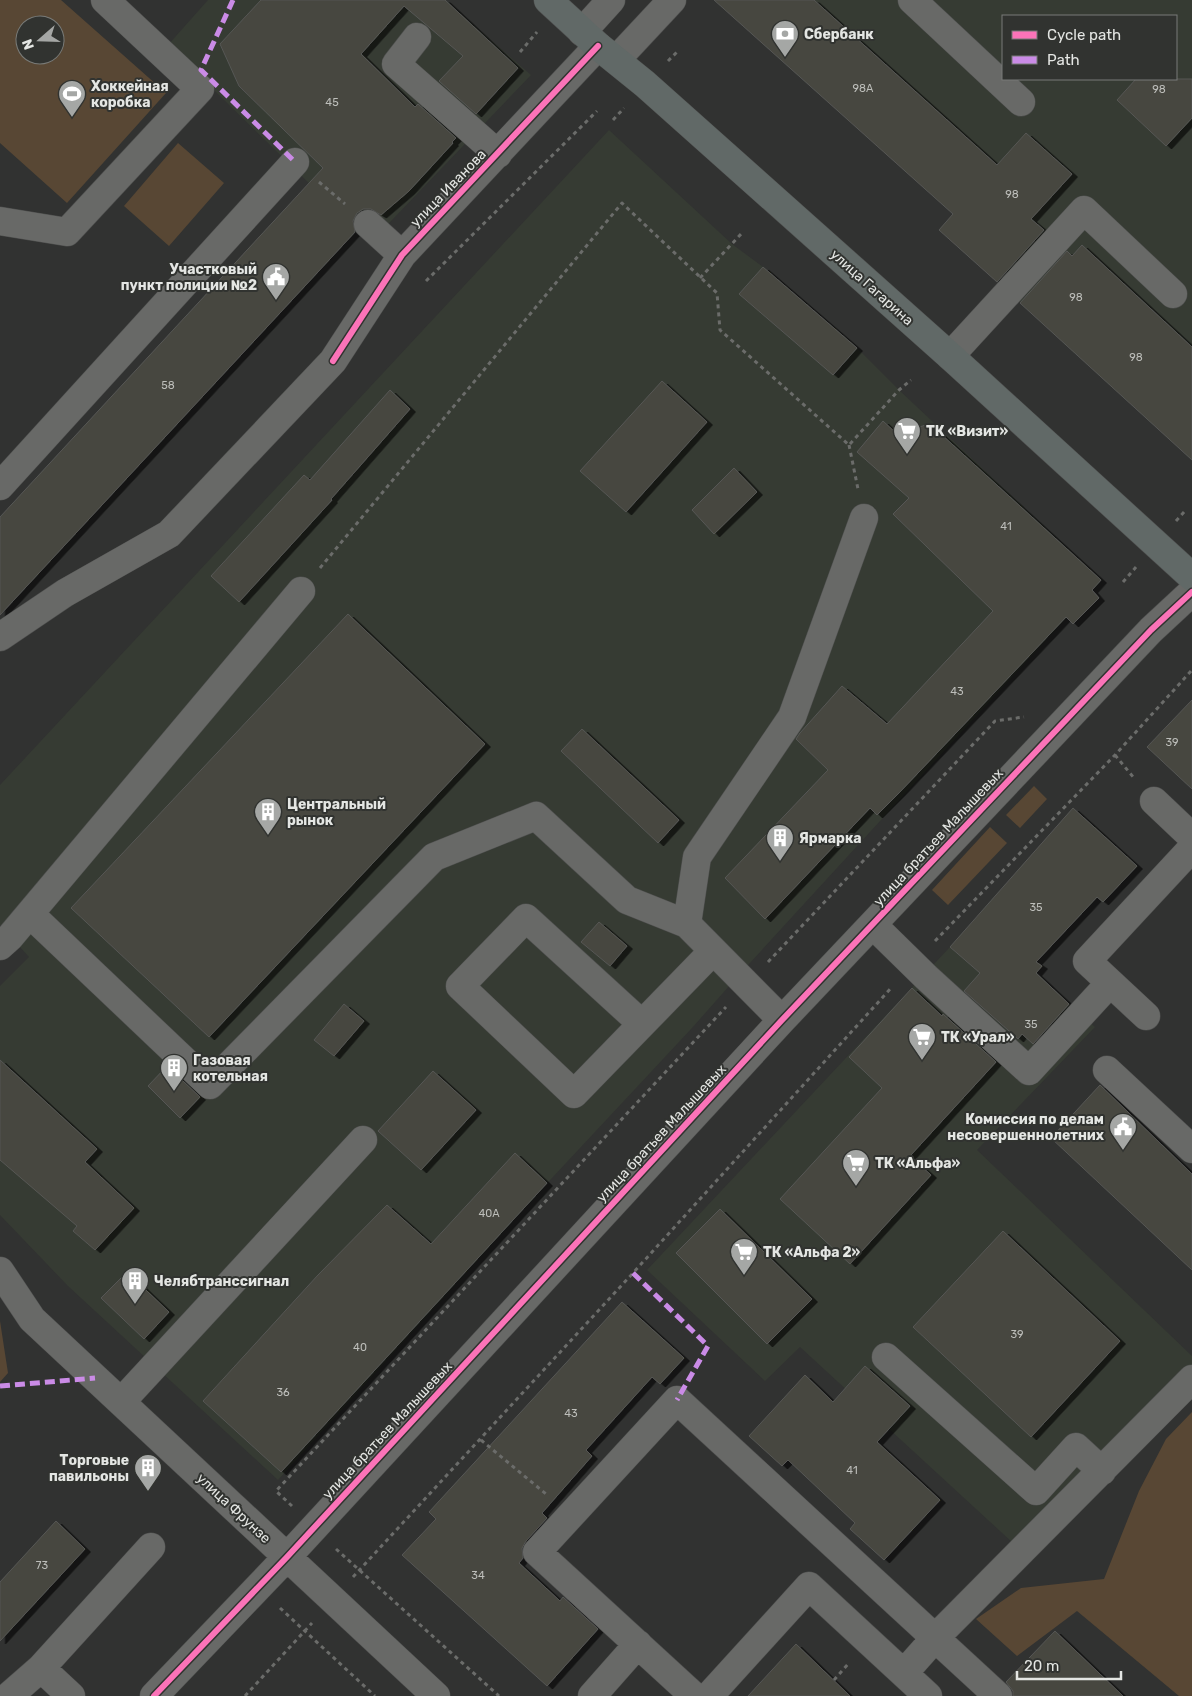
<svg xmlns="http://www.w3.org/2000/svg" width="1192" height="1696" viewBox="0 0 1192 1696" font-family="Rubik,sans-serif">
  <style>
    .built { fill: #363b33; fill-rule: evenodd }
    .green { fill: #584734; fill-rule: evenodd }
    .building { fill: #47463f; stroke: #565755; filter: url(#shadow) }
    .lines { fill: none; stroke-linecap: round; stroke-linejoin: round }
    .minor-casing { stroke: #4e4f4e; stroke-width: 29 }
    .major-casing { stroke: #4e4f4e; stroke-width: 29 }
    .path { stroke: #6b6c6a; stroke-width: 3; stroke-dasharray: 4 4; stroke-linecap: butt }
    .minor { stroke: #686967; stroke-width: 28 }
    .major { stroke: #616967; stroke-width: 28 }
    .quiet { stroke: #ca8be6; stroke-width: 5; stroke-dasharray: 10 5; stroke-linecap: butt }
    .cycleway-casing { stroke: #313330; stroke-width: 9 }
    .cycleway { stroke: #fb73b8; stroke-width: 6 }
    .labels { text-anchor: middle; stroke-width: 4; stroke-linejoin: round; paint-order: stroke }
    .number-label { font-size: 11px; fill: #bdbeba }
    .poi-label { font-size: 14px; font-weight: bold; fill: #e4e6e3; stroke: #313330; text-anchor: start }
    .street-label { font-size: 14px; fill: #e4e6e3; stroke: #313330 }
  </style>
  <defs>
    <filter id="shadow"><feDropShadow dx="5.5" dy="3" stdDeviation="0" flood-color="#0009"/></filter>
  </defs>
  <rect width="100%" height="100%" fill="#313231"/>
  <path class="built" d="M 208,0 L 445,0 L 531,75 L 370,243 L 168,45 Z
    M 814,0 L 1192,0 L 1192,460 L 1025,307 L 939,230 L 997,165 ZM 1003,16 L 1176,16 L 1176,79 L 1003,79 Z
    M 609,130 L 732,244 L 763,267 L 857,348 L 899,390 L 1101,580 L 738,976 L 692,1028 L 552,1178 L 278,1480 L 68,1286 L 0,1215 L 0,986 L 29,957 L 0,925 L 0,785 Z
    M 950,947 L 1011,999 L 1036,973 L 1095,1027 L 977,1150 L 1192,1356 L 1192,1368 L 1013,1543 L 800,1347 L 765,1381 L 647,1270 Z"/>
  <path class="green" d="M 0,0 L 61,0 L 166,93 L 67,203 L 0,143 ZM 25,25 L 55,25 L 55,55 L 25,55 Z
    M 178,143 L 224,183 L 169,246 L 124,206 Z
    M 1034,786 L 1047,799 L 1020,828 L 1006,815 Z
    M 990,827 L 1007,843 L 948,905 L 932,890 Z
    M 0,1321 L 8,1373 L 0,1382 Z
    M 1192,1412 L 1192,1696 L 1179,1696 L 1077,1611 L 1017,1656 L 976,1619 L 1021,1588 L 1104,1579 L 1139,1491 L 1166,1439 Z"/>
  <path class="building" d="M 261,0 L 445,0 L 518,68 L 476,114 L 439,81 L 463,56 L 404,6 L 361,54 L 415,107 L 418,104 L 456,138 L 452,142 L 453,143 L 409,191 L 381,215 L 371,209 L 363,209 L 357,213 L 353,221 L 355,232 L 0,615 L 0,517 L 323,168 L 239,86 L 220,44 Z
    M 714,0 L 814,0 L 997,165 L 1026,133 L 1072,174 L 1031,219 L 1044,230 L 997,282 L 939,230 L 953,214 Z
    M 1136,79 L 1192,79 L 1192,118 L 1166,146 L 1117,100 Z
    M 1082,245 L 1192,347 L 1192,460 L 1020,303 L 1067,251 L 1072,256 Z
    M 763,267 L 857,348 L 833,375 L 739,294 Z
    M 662,381 L 707,422 L 626,512 L 580,471 Z
    M 390,390 L 410,409 L 331,499 L 332,500 L 239,602 L 211,576 L 304,475 L 310,480 Z
    M 883,421 L 896,433 L 930,424 L 1101,580 L 1092,590 L 1099,598 L 1073,624 L 1066,617 L 899,793 L 877,815 L 870,808 L 765,919 L 725,878 L 828,770 L 796,739 L 800,733 L 842,686 L 887,724 L 993,611 L 893,514 L 909,498 L 857,452 Z
    M 734,468 L 757,492 L 714,534 L 692,510 Z
    M 348,614 L 485,744 L 209,1037 L 71,908 Z
    M 1192,700 L 1192,789 L 1147,747 Z
    M 582,729 L 679,820 L 658,843 L 561,751 Z
    M 1073,808 L 1137,866 L 1103,902 L 1097,897 L 1036,962 L 1042,966 L 1036,973 L 1069,1004 L 1033,1044 L 1022,1034 L 1018,1039 L 964,991 L 980,973 L 950,947 Z
    M 599,922 L 627,946 L 610,966 L 581,942 Z
    M 912,988 L 942,1016 L 943,1014 L 996,1062 L 910,1156 L 931,1175 L 850,1264 L 780,1199 L 882,1088 L 849,1057 Z
    M 344,1004 L 364,1021 L 334,1056 L 314,1040 Z
    M 0,1060 L 97,1149 L 85,1162 L 134,1208 L 95,1250 L 73,1231 L 77,1226 L 0,1160 Z
    M 167,1066 L 200,1097 L 180,1118 L 148,1086 Z
    M 433,1071 L 476,1110 L 421,1170 L 378,1131 Z
    M 1100,1085 L 1192,1174 L 1192,1270 L 1051,1138 Z
    M 515,1153 L 547,1183 L 281,1472 L 203,1401 L 318,1275 L 387,1205 L 431,1244 Z
    M 720,1209 L 812,1299 L 767,1344 L 676,1253 Z
    M 1003,1231 L 1120,1341 L 1031,1437 L 913,1327 Z
    M 127,1272 L 169,1312 L 144,1339 L 101,1298 Z
    M 622,1302 L 684,1358 L 660,1384 L 652,1377 L 586,1450 L 592,1456 L 542,1513 L 547,1518 L 526,1541 L 522,1548 L 523,1558 L 519,1563 L 560,1601 L 563,1597 L 598,1629 L 547,1686 L 402,1555 L 436,1519 L 429,1512 Z
    M 865,1366 L 910,1406 L 877,1442 L 940,1500 L 884,1560 L 850,1529 L 855,1523 L 788,1460 L 782,1466 L 749,1436 L 805,1375 L 833,1402 Z
    M 56,1521 L 85,1549 L 0,1641 L 0,1582 Z
    M 1055,1631 L 1123,1696 L 1013,1696 L 1013,1691 L 1006,1682 Z
    M 796,1644 L 850,1696 L 748,1696 Z"/>
  <g class="lines">
    <defs>
      <path id="minor" d="M 912,0 L 1021,102
        M 582,32 L 611,0
        M 417,37 L 396,64 L 498,154
        M 616,60 L 672,0
        M 0,221 L 67,232 L 200,89 L 105,0
        M 368,224 L 402,255
        M 950,356 L 1084,210 L 1173,294
        M 0,486 L 295,162
        M 0,637 L 65,593 L 169,534 L 333,361 L 402,255 L 598,46
        M 1154,801 L 1192,837
        M 30,914 L 210,1085 L 434,857 L 536,816 L 627,900 L 687,924 L 782,1020
        M 687,924 L 697,857 L 792,717 L 864,518
        M 873,925 L 926,977 L 1029,1071 L 1110,983
        M 0,946 L 10,937 L 301,591
        M 1146,1016 L 1087,961 L 1192,848
        M 642,1024 L 526,918 L 460,986 L 574,1094 L 713,951
        M 1107,1070 L 1192,1149
        M 0,1271 L 32,1319 L 436,1696
        M 886,1357 L 1036,1491 L 1076,1447 L 1102,1471
        M 121,1402 L 363,1140
        M 904,1673 L 935,1638 L 1192,1379
        M 9,1696 L 41,1668
        M 71,1696 L 41,1668 L 151,1547
        M 154,1696 L 287,1557 L 782,1020 L 1151,630 L 1192,592
        M 592,1696 L 638,1644
        M 694,1696 L 537,1552 L 677,1400 L 998,1696
        M 709,1696 L 809,1586 L 928,1696"/>
      <path id="major" d="M 548,0 L 598,46 L 645,84 L 950,356 L 1192,577"/>
    </defs>
    <use href="#minor" class="minor-casing"/>
    <use href="#major" class="major-casing"/>
    <path class="path" d="M 520,52 L 537,32
      M 668,61 L 677,52
      M 613,120 L 624,108
      M 319,182 L 345,204
      M 700,278 L 742,233
      M 426,281 L 597,111
      M 849,445 L 858,489
      M 1176,521 L 1185,511
      M 320,568 L 622,203 L 717,293 L 720,330 L 849,445 L 899,390 L 911,380
      M 1123,582 L 1136,567
      M 1115,755 L 1134,778
      M 935,941 L 1115,755 L 1192,670
      M 768,962 L 995,721 L 1024,717
      M 481,1440 L 546,1494
      M 292,1506 L 276,1491 L 726,1007
      M 336,1549 L 499,1696
      M 353,1577 L 633,1273 L 892,987
      M 280,1608 L 375,1696
      M 834,1680 L 848,1664
      M 245,1696 L 312,1623"/>
    <use href="#minor" class="minor"/>
    <use href="#major" class="major"/>
    <path class="quiet" d="M 233,0 L 201,70 L 295,162
      M 633,1273 L 708,1346 L 677,1400
      M 0,1386 L 95,1378"/>
    <defs>
      <path id="cycleway" d="M 333,361 L 402,255 L 598,46
        M 154,1696 L 287,1557 L 782,1020 L 1151,630 L 1192,592"/>
    </defs>
    <use href="#cycleway" class="cycleway-casing"/>
    <use href="#cycleway" class="cycleway"/>
  </g>
  <defs>
    <symbol id="bank-pin" viewBox="-11 -11 22 30"><path d="M0 17L-7.5 6A9.5 9.5 0 1 1 7.5 6Z" fill="#a5a7a5" stroke="#313330"/><path d="M-6-4H6V4H-6ZM0-2.3a2.3 2.3 0 1 0 0 4.6a2.3 2.3 0 1 0 0-4.6Z" fill="#fff"/></symbol>
    <symbol id="stadium-pin" viewBox="-11 -11 22 30"><path d="M0 17L-7.5 6A9.5 9.5 0 1 1 7.5 6Z" fill="#a5a7a5" stroke="#313330"/><path d="M0-5a6.5 5 0 1 0 0 10a6.5 5 0 1 0 0-10ZM-3.5-1.8h7v3.6h-7Z" fill="#fff"/></symbol>
    <symbol id="civic-pin" viewBox="-11 -11 22 30"><path d="M0 17L-7.5 6A9.5 9.5 0 1 1 7.5 6Z" fill="#a5a7a5" stroke="#313330"/><path d="M-.6-6.5H3V-4.5H.6V-3L4-1V1h2V6H-6V1h2V-1L-.6-3ZM-1.2 2.5V6h2.4V2.5Z" fill="#fff"/></symbol>
    <symbol id="supermarket-pin" viewBox="-11 -11 22 30"><path d="M0 17L-7.5 6A9.5 9.5 0 1 1 7.5 6Z" fill="#a5a7a5" stroke="#313330"/><path d="M-6-5.5h2.5l.6 2H6L4.5 2H-2.5L-4.4-4H-6ZM-1.5 3.2a1.3 1.3 0 1 0 .1 0ZM3 3.2a1.3 1.3 0 1 0 .1 0Z" fill="#fff"/></symbol>
    <symbol id="building-pin" viewBox="-11 -11 22 30"><path d="M0 17L-7.5 6A9.5 9.5 0 1 1 7.5 6Z" fill="#a5a7a5" stroke="#313330"/><path d="M-4-6H4V6H1V3H-1V6H-4ZM-2.5-4.3h1.7v1.8h-1.7ZM.8-4.3h1.7v1.8H.8ZM-2.5-1h1.7V.8h-1.7ZM.8-1h1.7V.8H.8Z" fill="#fff"/></symbol>
  </defs>
  <g fill-rule="evenodd">
    <use href="#bank-pin" x="769" y="18" width="32" height="43"/>
    <use href="#stadium-pin" x="56" y="78" width="32" height="43"/>
    <use href="#civic-pin" x="260" y="261" width="32" height="43"/>
    <use href="#supermarket-pin" x="891" y="415" width="32" height="43"/>
    <use href="#building-pin" x="252" y="796" width="32" height="43"/>
    <use href="#building-pin" x="764" y="822" width="32" height="43"/>
    <use href="#supermarket-pin" x="906" y="1021" width="32" height="43"/>
    <use href="#building-pin" x="158" y="1052" width="32" height="43"/>
    <use href="#civic-pin" x="1107" y="1111" width="32" height="43"/>
    <use href="#supermarket-pin" x="840" y="1147" width="32" height="43"/>
    <use href="#supermarket-pin" x="728" y="1236" width="32" height="43"/>
    <use href="#building-pin" x="119" y="1265" width="32" height="43"/>
    <use href="#building-pin" x="132" y="1452" width="32" height="43"/>
  </g>
  <g class="labels">
    <g class="number-label">
      <text x="863" y="92">98А</text>
      <text x="1159" y="93">98</text>
      <text x="332" y="106">45</text>
      <text x="1012" y="198">98</text>
      <text x="1076" y="301">98</text>
      <text x="1136" y="361">98</text>
      <text x="168" y="389">58</text>
      <text x="1006" y="530">41</text>
      <text x="957" y="695">43</text>
      <text x="1172" y="746">39</text>
      <text x="1036" y="911">35</text>
      <text x="1031" y="1028">35</text>
      <text x="489" y="1217">40А</text>
      <text x="1017" y="1338">39</text>
      <text x="360" y="1351">40</text>
      <text x="283" y="1396">36</text>
      <text x="571" y="1417">43</text>
      <text x="852" y="1474">41</text>
      <text x="42" y="1569">73</text>
      <text x="478" y="1579">34</text>
    </g>
    <g class="poi-label">
      <text x="804" y="39">Сбербанк</text>
      <text x="91" y="91">Хоккейная<tspan x="91" dy="16">коробка</tspan></text>
      <text x="257" y="274" text-anchor="end">Участковый<tspan x="257" dy="16">пункт полиции №2</tspan></text>
      <text x="926" y="436">ТК «Визит»</text>
      <text x="287" y="809">Центральный<tspan x="287" dy="16">рынок</tspan></text>
      <text x="799" y="843">Ярмарка</text>
      <text x="941" y="1042">ТК «Урал»</text>
      <text x="193" y="1065">Газовая<tspan x="193" dy="16">котельная</tspan></text>
      <text x="1104" y="1124" text-anchor="end">Комиссия по делам<tspan x="1104" dy="16">несовершеннолетних</tspan></text>
      <text x="875" y="1168">ТК «Альфа»</text>
      <text x="763" y="1257">ТК «Альфа 2»</text>
      <text x="154" y="1286">Челябтранссигнал</text>
      <text x="129" y="1465" text-anchor="end">Торговые<tspan x="129" dy="16">павильоны</tspan></text>
    </g>
    <g class="street-label">
      <text transform="translate(448 188) rotate(-46)" y="5">улица Иванова</text>
      <text transform="translate(872 287) rotate(42)" y="5">улица Гагарина</text>
      <text transform="translate(938 837) rotate(-47)" y="5">улица братьев Малышевых</text>
      <text transform="translate(661 1133) rotate(-47)" y="5">улица братьев Малышевых</text>
      <text transform="translate(387 1430) rotate(-47)" y="5">улица братьев Малышевых</text>
      <text transform="translate(234 1508) rotate(43)" y="5">улица Фрунзе</text>
    </g>
  </g>
  <rect x="1002" y="15" width="175" height="65" fill="#313330" stroke="#797b78"/>
  <rect x="1012" y="31" width="25" height="8" fill="#fb73b8" stroke="#797b78"/>
  <text x="1047" y="40" font-size="15" fill="#e4e6e3">Cycle path</text>
  <rect x="1012" y="56" width="25" height="8" fill="#ca8be6" stroke="#797b78"/>
  <text x="1047" y="65" font-size="15" fill="#e4e6e3">Path</text>
  <g transform="translate(40 40) rotate(250)"><circle r="24" fill="#313330" stroke="#797b78"/>
  <path d="M0-4L9 19L0 12L-9 19Z" fill="#a5a7a5"/>
  <text y="-8" font-size="14" font-weight="bold" text-anchor="middle" fill="#e4e6e3">N</text>
  </g>
  <path d="M1017 1671v8h104v-8" fill="none" stroke="#e4e6e3" stroke-width="2.5"/>
  <text x="1024" y="1671" font-size="15" fill="#e4e6e3" stroke="#313330" stroke-width="4" paint-order="stroke">20 m</text>
</svg>
